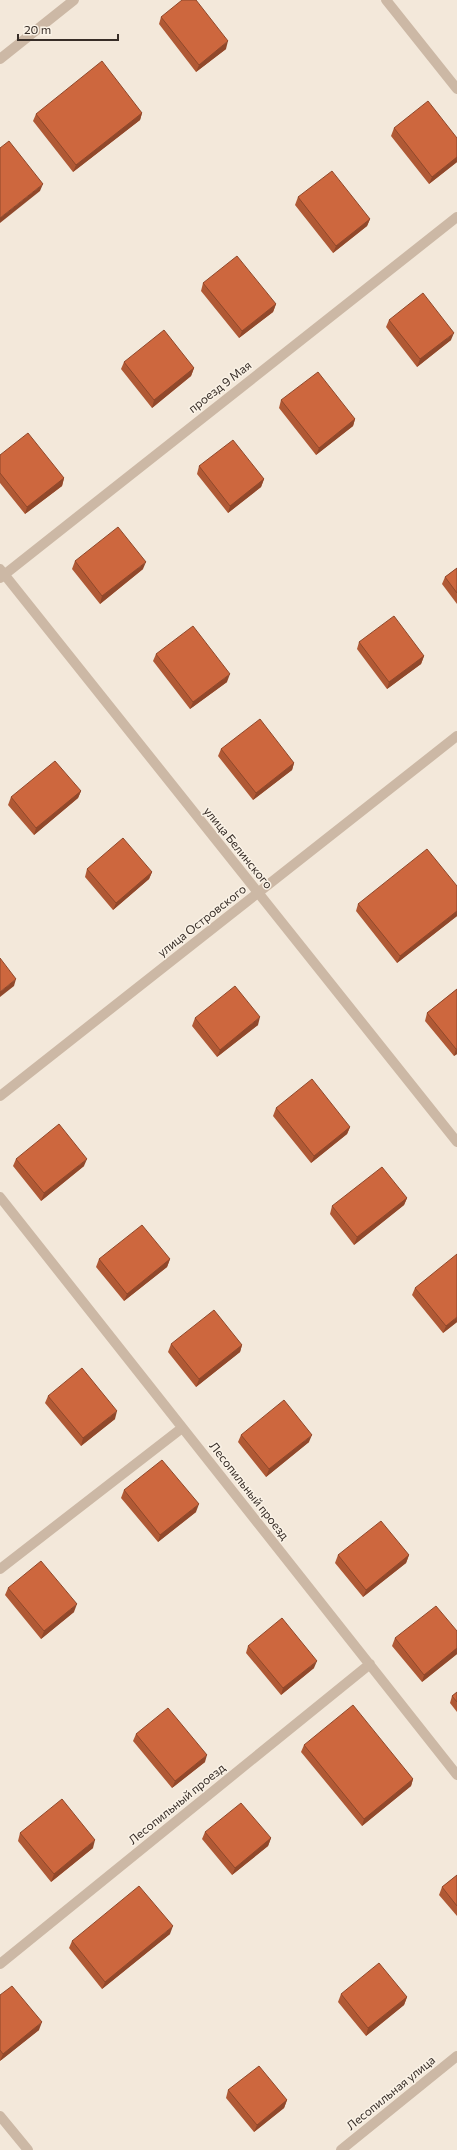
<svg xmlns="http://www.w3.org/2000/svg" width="457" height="2150" viewBox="0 0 457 2150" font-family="Commissioner,sans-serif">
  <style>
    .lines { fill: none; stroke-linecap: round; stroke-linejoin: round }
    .minor { stroke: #ccb8a5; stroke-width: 10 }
    .wall { fill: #b05935 }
    .shaded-wall { fill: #90482b }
    .building { fill: #cd673e; stroke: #90482b }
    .labels { text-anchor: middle; stroke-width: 3; stroke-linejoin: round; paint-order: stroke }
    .street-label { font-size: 12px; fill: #372d27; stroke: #faf2e6 }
  </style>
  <rect width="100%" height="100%" fill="#f3e8da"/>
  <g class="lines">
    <path class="minor" d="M 386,0 L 457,89
      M 0,59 L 74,0
      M 0,569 L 457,1142
      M 0,578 L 457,217
      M 0,1096 L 457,736
      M 0,1197 L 457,1775
      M 0,1569 L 182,1428
      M 0,1964 L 370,1664
      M 0,2116 L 28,2150
      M 341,2150 L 457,2056"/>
  </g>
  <path class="wall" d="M 161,17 L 226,49 L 196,72 L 159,24 Z
    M 142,113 L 140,120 L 73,172 L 33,121 L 36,114 Z
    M 394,128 L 457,138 L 457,162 L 429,184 L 391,136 Z
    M 298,197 L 370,219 L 367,226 L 333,253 L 295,205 Z
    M 203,283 L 276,304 L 273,312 L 239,338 L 201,291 Z
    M 389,320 L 451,340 L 417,367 L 386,327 Z
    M 124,362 L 194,368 L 191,376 L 152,408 L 121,369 Z
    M 281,400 L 355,419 L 353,426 L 316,455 L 279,408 Z
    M 0,455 L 64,478 L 62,486 L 25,514 L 0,483 Z
    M 199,466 L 264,479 L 261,487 L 228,513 L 197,474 Z
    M 75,561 L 143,569 L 100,604 L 72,569 Z
    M 457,568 L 457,604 L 442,584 L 445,577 Z
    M 359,642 L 424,656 L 421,664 L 387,689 L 357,649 Z
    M 156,654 L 227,682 L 190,709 L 153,661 Z
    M 221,749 L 294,763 L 292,770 L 253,800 L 218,756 Z
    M 81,791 L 78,798 L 34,835 L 8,805 L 11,797 Z
    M 87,869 L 152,872 L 149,879 L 113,910 L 85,877 Z
    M 457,886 L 457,916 L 397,963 L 356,911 L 358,904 Z
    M 457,989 L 457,1054 L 454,1056 L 425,1021 L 427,1013 Z
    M 195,1018 L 258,1025 L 217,1057 L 192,1026 Z
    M 276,1108 L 350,1127 L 347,1134 L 311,1163 L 273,1116 Z
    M 16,1159 L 84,1166 L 41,1201 L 13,1166 Z
    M 407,1198 L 404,1205 L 354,1245 L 330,1214 L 332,1206 Z
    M 99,1259 L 170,1259 L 167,1267 L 124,1301 L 96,1267 Z
    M 415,1288 L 457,1322 L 443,1333 L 412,1295 Z
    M 171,1344 L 242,1345 L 240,1352 L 196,1387 L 168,1352 Z
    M 48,1396 L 115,1419 L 81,1446 L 45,1403 Z
    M 241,1435 L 309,1442 L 266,1477 L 238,1442 Z
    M 124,1490 L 196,1512 L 158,1542 L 121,1498 Z
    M 338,1555 L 409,1555 L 406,1563 L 363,1597 L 335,1563 Z
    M 8,1588 L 74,1612 L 41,1639 L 5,1595 Z
    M 457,1631 L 457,1654 L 422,1682 L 392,1646 L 395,1638 Z
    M 248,1646 L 314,1668 L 281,1695 L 246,1653 Z
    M 457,1692 L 457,1712 L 450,1703 L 452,1696 Z
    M 136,1734 L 205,1762 L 172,1788 L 133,1741 Z
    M 304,1745 L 413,1779 L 411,1786 L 362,1826 L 301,1752 Z
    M 205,1832 L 271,1838 L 268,1846 L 232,1875 L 202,1839 Z
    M 20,1833 L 93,1848 L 51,1882 L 18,1841 Z
    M 457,1875 L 457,1916 L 439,1895 L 442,1887 Z
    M 170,1934 L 102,1989 L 69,1948 L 72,1941 Z
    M 341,1994 L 407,1997 L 404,2005 L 366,2036 L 338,2002 Z
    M 0,1995 L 39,2030 L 0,2061 Z
    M 228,2090 L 287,2100 L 284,2108 L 254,2132 L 226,2098 Z"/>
  <path class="shaded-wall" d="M 228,41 L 226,49 L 196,72 L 199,65 Z
    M 142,113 L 140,120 L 73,172 L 76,165 Z
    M 457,157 L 457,162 L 429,184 L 432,177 Z
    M 43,184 L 40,191 L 0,223 L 0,218 Z
    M 370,219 L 367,226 L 333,253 L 336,246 Z
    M 276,304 L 273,312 L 239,338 L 242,331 Z
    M 454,333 L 451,340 L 417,367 L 420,359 Z
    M 194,368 L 191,376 L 152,408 L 154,400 Z
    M 355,419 L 353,426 L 316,455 L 319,448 Z
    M 64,478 L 62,486 L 25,514 L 27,507 Z
    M 264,479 L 261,487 L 228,513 L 230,506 Z
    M 146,562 L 143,569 L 100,604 L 102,596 Z
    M 424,656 L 421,664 L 387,689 L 389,682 Z
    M 230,674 L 227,682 L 190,709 L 193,702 Z
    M 294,763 L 292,770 L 253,800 L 256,793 Z
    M 81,791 L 78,798 L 34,835 L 36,828 Z
    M 152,872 L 149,879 L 113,910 L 116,903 Z
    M 457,911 L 457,916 L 397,963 L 400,956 Z
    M 16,979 L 14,986 L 0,997 L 0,992 Z
    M 260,1017 L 258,1025 L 217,1057 L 220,1050 Z
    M 456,1049 L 457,1049 L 457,1054 L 454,1056 Z
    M 350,1127 L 347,1134 L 311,1163 L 314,1156 Z
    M 87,1159 L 84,1166 L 41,1201 L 44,1193 Z
    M 407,1198 L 404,1205 L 354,1245 L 357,1237 Z
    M 170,1259 L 167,1267 L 124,1301 L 127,1294 Z
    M 457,1317 L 457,1322 L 443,1333 L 446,1326 Z
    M 242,1345 L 240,1352 L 196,1387 L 199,1379 Z
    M 117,1411 L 115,1419 L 81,1446 L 83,1438 Z
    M 312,1435 L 309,1442 L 266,1477 L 269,1469 Z
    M 199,1504 L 196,1512 L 158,1542 L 160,1535 Z
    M 409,1555 L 406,1563 L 363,1597 L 366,1590 Z
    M 77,1604 L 74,1612 L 41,1639 L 44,1631 Z
    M 457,1648 L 457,1654 L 422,1682 L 424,1675 Z
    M 317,1661 L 314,1668 L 281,1695 L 283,1688 Z
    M 207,1755 L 205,1762 L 172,1788 L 175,1781 Z
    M 413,1779 L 411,1786 L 362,1826 L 364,1819 Z
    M 271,1838 L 268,1846 L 232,1875 L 235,1868 Z
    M 95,1840 L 93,1848 L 51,1882 L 54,1874 Z
    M 173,1926 L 170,1934 L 102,1989 L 105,1982 Z
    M 407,1997 L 404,2005 L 366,2036 L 368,2028 Z
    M 42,2022 L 39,2030 L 0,2061 L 3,2054 Z
    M 287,2100 L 284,2108 L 254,2132 L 257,2125 Z"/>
  <path class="building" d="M 182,0 L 196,0 L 228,41 L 199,65 L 161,17 Z
    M 102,61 L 142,113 L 76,165 L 36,114 Z
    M 428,101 L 457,138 L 457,157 L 432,177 L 394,128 Z
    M 9,141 L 43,184 L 0,218 L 0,148 Z
    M 332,171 L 370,219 L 336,246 L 298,197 Z
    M 237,256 L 276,304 L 242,331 L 203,283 Z
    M 423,293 L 454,333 L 420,359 L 389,320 Z
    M 164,330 L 194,368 L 154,400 L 124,362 Z
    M 318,372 L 355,419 L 319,448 L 281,400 Z
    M 28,433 L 64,478 L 27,507 L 0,473 L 0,455 Z
    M 233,440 L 264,479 L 230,506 L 199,466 Z
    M 118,527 L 146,562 L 102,596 L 75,561 Z
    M 457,568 L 457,593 L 445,577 Z
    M 394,616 L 424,656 L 389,682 L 359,642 Z
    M 193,626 L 230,674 L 193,702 L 156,654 Z
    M 260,719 L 294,763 L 256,793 L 221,749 Z
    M 55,761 L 81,791 L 36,828 L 11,797 Z
    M 123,838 L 152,872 L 116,903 L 87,869 Z
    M 427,849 L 457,886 L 457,911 L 400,956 L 358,904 Z
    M 0,958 L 16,979 L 0,992 Z
    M 235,986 L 260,1017 L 220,1050 L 195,1018 Z
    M 457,989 L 457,1049 L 456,1049 L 427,1013 Z
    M 312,1079 L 350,1127 L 314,1156 L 276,1108 Z
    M 59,1124 L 87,1159 L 44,1193 L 16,1159 Z
    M 382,1167 L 407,1198 L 357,1237 L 332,1206 Z
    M 142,1225 L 170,1259 L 127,1294 L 99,1259 Z
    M 457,1254 L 457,1317 L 446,1326 L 415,1288 Z
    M 214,1310 L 242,1345 L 199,1379 L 171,1344 Z
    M 82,1368 L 117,1411 L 83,1438 L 48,1396 Z
    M 284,1400 L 312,1435 L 269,1469 L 241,1435 Z
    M 162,1460 L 199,1504 L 160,1535 L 124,1490 Z
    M 381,1521 L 409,1555 L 366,1590 L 338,1555 Z
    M 41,1561 L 77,1604 L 44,1631 L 8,1588 Z
    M 436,1606 L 457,1631 L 457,1648 L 424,1675 L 395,1638 Z
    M 282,1618 L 317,1661 L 283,1688 L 248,1646 Z
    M 457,1692 L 457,1702 L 452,1696 Z
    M 353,1705 L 413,1779 L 364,1819 L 304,1745 Z
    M 168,1708 L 207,1755 L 175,1781 L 136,1734 Z
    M 62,1799 L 95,1840 L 54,1874 L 20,1833 Z
    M 241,1803 L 271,1838 L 235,1868 L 205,1832 Z
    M 457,1875 L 457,1906 L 442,1887 Z
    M 139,1886 L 173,1926 L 105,1982 L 72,1941 Z
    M 379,1963 L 407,1997 L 368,2028 L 341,1994 Z
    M 12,1986 L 42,2022 L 3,2054 L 0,2050 L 0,1995 Z
    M 259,2066 L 287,2100 L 257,2125 L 228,2090 Z"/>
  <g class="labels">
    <g class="street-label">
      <text transform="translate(220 387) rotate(-38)" y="4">проезд 9 Мая</text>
      <text transform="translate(238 848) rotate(51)" y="4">улица Белинского</text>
      <text transform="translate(202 921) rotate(-38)" y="4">улица Островского</text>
      <text transform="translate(249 1491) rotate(52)" y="4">Лесопильный проезд</text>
      <text transform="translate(177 1804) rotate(-39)" y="4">Лесопильный проезд</text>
      <text transform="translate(391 2093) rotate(-39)" y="4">Лесопильная улица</text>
    </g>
  </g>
  <path d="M18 34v6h100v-6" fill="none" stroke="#372d27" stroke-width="2"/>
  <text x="24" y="34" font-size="12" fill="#372d27" stroke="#faf2e6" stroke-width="3" paint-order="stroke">20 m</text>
</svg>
